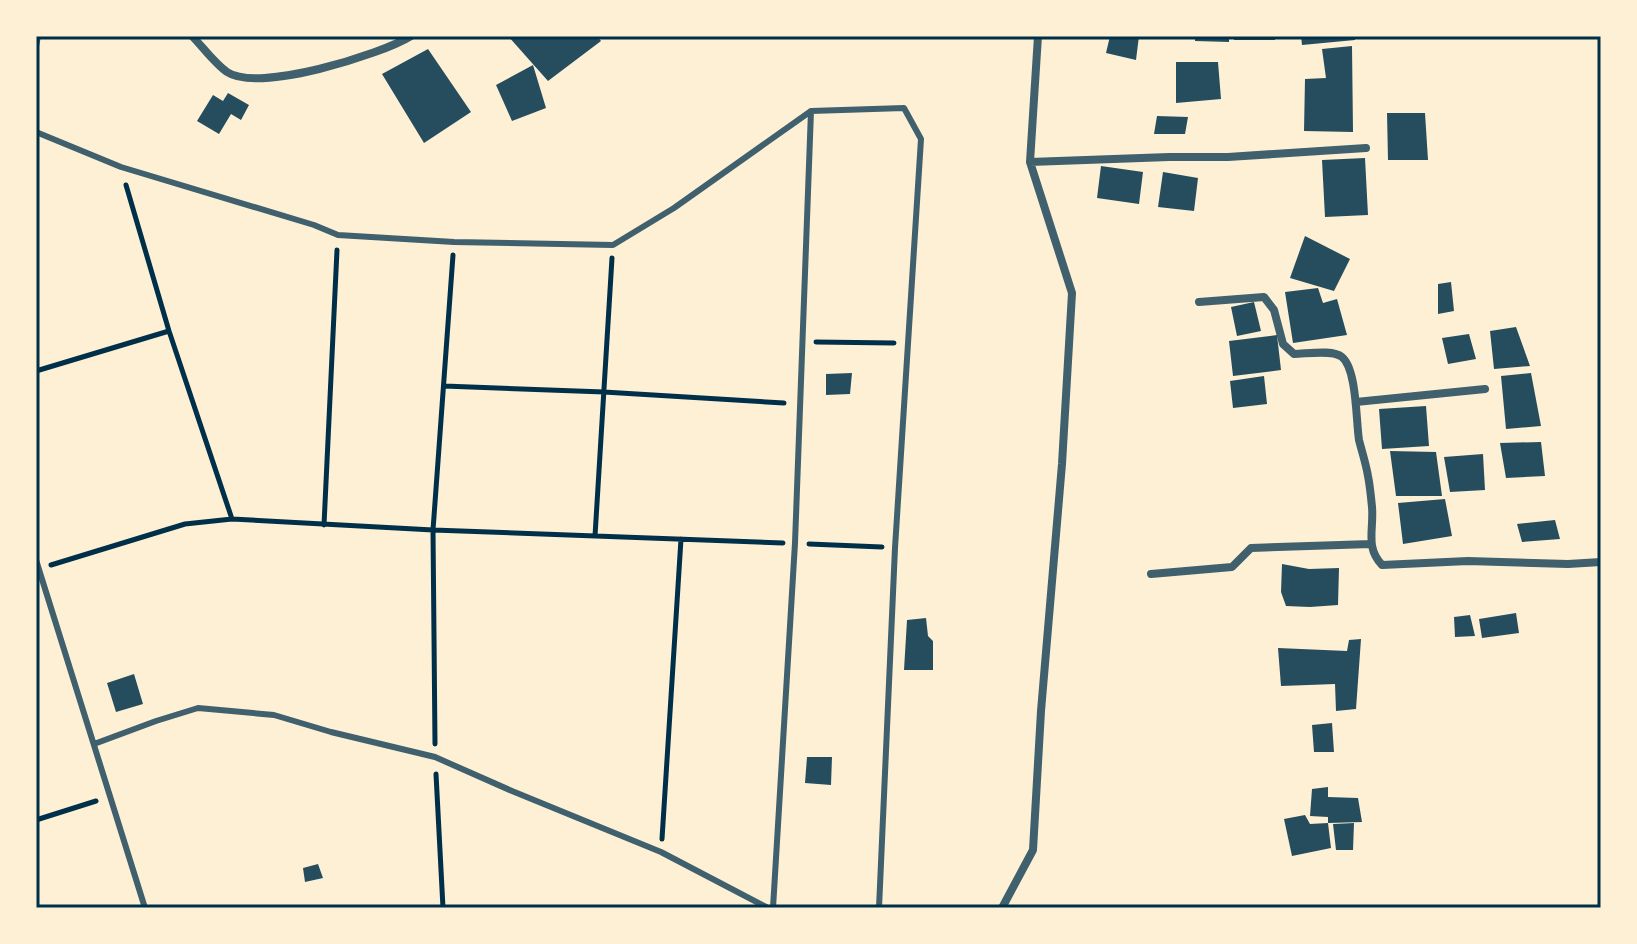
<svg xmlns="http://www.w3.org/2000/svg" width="1637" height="944" viewBox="0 0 1637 944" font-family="'Nunito Sans',sans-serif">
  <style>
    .building { fill: #264d5e }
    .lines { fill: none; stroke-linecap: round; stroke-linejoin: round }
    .path { stroke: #003049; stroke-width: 5 }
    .service { stroke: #3f606c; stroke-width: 6 }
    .minor { stroke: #3f606c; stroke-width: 8 }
    .neatline { fill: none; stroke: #003049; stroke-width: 3 }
  </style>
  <rect width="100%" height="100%" fill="#fdf0d5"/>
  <path class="building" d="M 508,36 L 597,36 L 601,41 L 548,81 Z
    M 1110,36 L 1139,36 L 1136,60 L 1106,53 Z
    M 1195,36 L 1229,36 L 1229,42 L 1195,41 Z
    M 1234,36 L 1275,36 L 1275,40 L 1234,40 Z
    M 1301,36 L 1355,36 L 1355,40 L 1302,45 Z
    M 1352,46 L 1353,132 L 1304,131 L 1305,79 L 1326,78 L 1322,49 Z
    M 428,49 L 471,112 L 424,143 L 382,74 Z
    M 1176,62 L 1218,62 L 1221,99 L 1176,103 Z
    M 533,65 L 546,108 L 512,121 L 496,85 Z
    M 228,93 L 249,105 L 241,120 L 231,114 L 219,134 L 197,121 L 213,95 L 223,101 Z
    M 1387,113 L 1425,113 L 1428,160 L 1388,160 Z
    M 1157,116 L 1188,117 L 1185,134 L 1154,134 Z
    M 1365,158 L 1368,215 L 1325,217 L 1322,160 Z
    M 1101,166 L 1143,172 L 1139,204 L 1097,198 Z
    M 1163,172 L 1198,178 L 1194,211 L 1158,207 Z
    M 1305,236 L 1350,259 L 1334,291 L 1290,278 Z
    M 1451,282 L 1454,311 L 1438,314 L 1438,284 Z
    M 1318,288 L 1323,303 L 1337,299 L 1347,335 L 1293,343 L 1285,292 Z
    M 1254,302 L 1261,331 L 1237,336 L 1231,307 Z
    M 1516,327 L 1530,366 L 1494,369 L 1490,331 Z
    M 1469,334 L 1476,359 L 1448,364 L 1442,338 Z
    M 1277,335 L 1281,370 L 1233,376 L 1229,341 Z
    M 852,373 L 850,394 L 826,395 L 826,374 Z
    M 1531,373 L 1541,426 L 1506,429 L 1501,376 Z
    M 1264,376 L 1267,404 L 1233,408 L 1230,381 Z
    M 1426,406 L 1429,446 L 1382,449 L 1379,409 Z
    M 1541,442 L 1545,476 L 1506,478 L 1500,443 Z
    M 1390,451 L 1436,452 L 1442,496 L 1396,496 Z
    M 1483,454 L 1485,490 L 1450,492 L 1444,457 Z
    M 1445,499 L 1452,536 L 1403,544 L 1398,503 Z
    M 1555,520 L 1560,539 L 1522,542 L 1517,524 Z
    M 1282,564 L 1309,569 L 1339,568 L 1338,605 L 1310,607 L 1286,606 L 1281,592 Z
    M 1516,613 L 1519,633 L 1482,638 L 1479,619 Z
    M 1470,615 L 1475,636 L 1455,637 L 1454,617 Z
    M 926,618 L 928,636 L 933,641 L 933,670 L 904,670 L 907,620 Z
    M 1361,639 L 1356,709 L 1336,711 L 1335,684 L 1281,686 L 1278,648 L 1347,651 L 1349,640 Z
    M 134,674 L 143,704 L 116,712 L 107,683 Z
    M 1332,723 L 1334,752 L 1314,752 L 1312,725 Z
    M 807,757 L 832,757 L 831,785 L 805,783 Z
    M 1328,787 L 1328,797 L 1358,798 L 1362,822 L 1328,823 L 1328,817 L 1310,816 L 1312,789 Z
    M 1305,815 L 1310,824 L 1328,823 L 1331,848 L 1292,856 L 1284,819 Z
    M 1354,823 L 1353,850 L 1336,850 L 1333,824 Z
    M 318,864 L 323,878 L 305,882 L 303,868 Z"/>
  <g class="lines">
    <path class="path" d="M 126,185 L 169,331 L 232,519
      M 816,342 L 894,343
      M 36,371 L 169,331
      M 444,386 L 604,392 L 784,403
      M 324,525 L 337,250
      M 595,536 L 612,258
      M 809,544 L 882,547
      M 51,565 L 185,524 L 232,519 L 433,530 L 783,543
      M 435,744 L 433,530 L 453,255
      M 436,774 L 443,908
      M 36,820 L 96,801
      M 662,839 L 681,539"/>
    <path class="service" d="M 36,46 L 38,36
      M 36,132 L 121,167 L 314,225 L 338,235 L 454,242 L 613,245 L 674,208 L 811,111 L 904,108 L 921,139 L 895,548 L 879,908
      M 36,560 L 145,908
      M 94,744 L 156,721 L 198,708 L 274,715 L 331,732 L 435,757 L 512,791 L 661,852 L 768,908
      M 773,908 L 795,543 L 811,111"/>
    <path class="minor" d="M 192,36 C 202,46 215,64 227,72 C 258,93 380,55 411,36
      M 1030,162 L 1169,157 L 1228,157 L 1366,148
      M 1199,302 L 1264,297 L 1274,310 L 1283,344 L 1294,354 C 1306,354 1333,349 1342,357 C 1357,369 1356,422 1359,440 C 1362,452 1366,464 1368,476 C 1370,486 1371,497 1372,507 C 1374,530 1365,547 1382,565 L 1468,561 L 1568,564 L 1601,562
      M 1356,402 L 1485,389
      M 1151,574 L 1232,567 L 1251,548 L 1371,544
      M 1002,908 L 1033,850 L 1041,711 L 1062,464 L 1072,293 L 1030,162 L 1038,36"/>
  </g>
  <rect width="1637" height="944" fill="none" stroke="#fdf0d5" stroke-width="76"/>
  <rect x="38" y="38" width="1561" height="868" class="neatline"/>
</svg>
